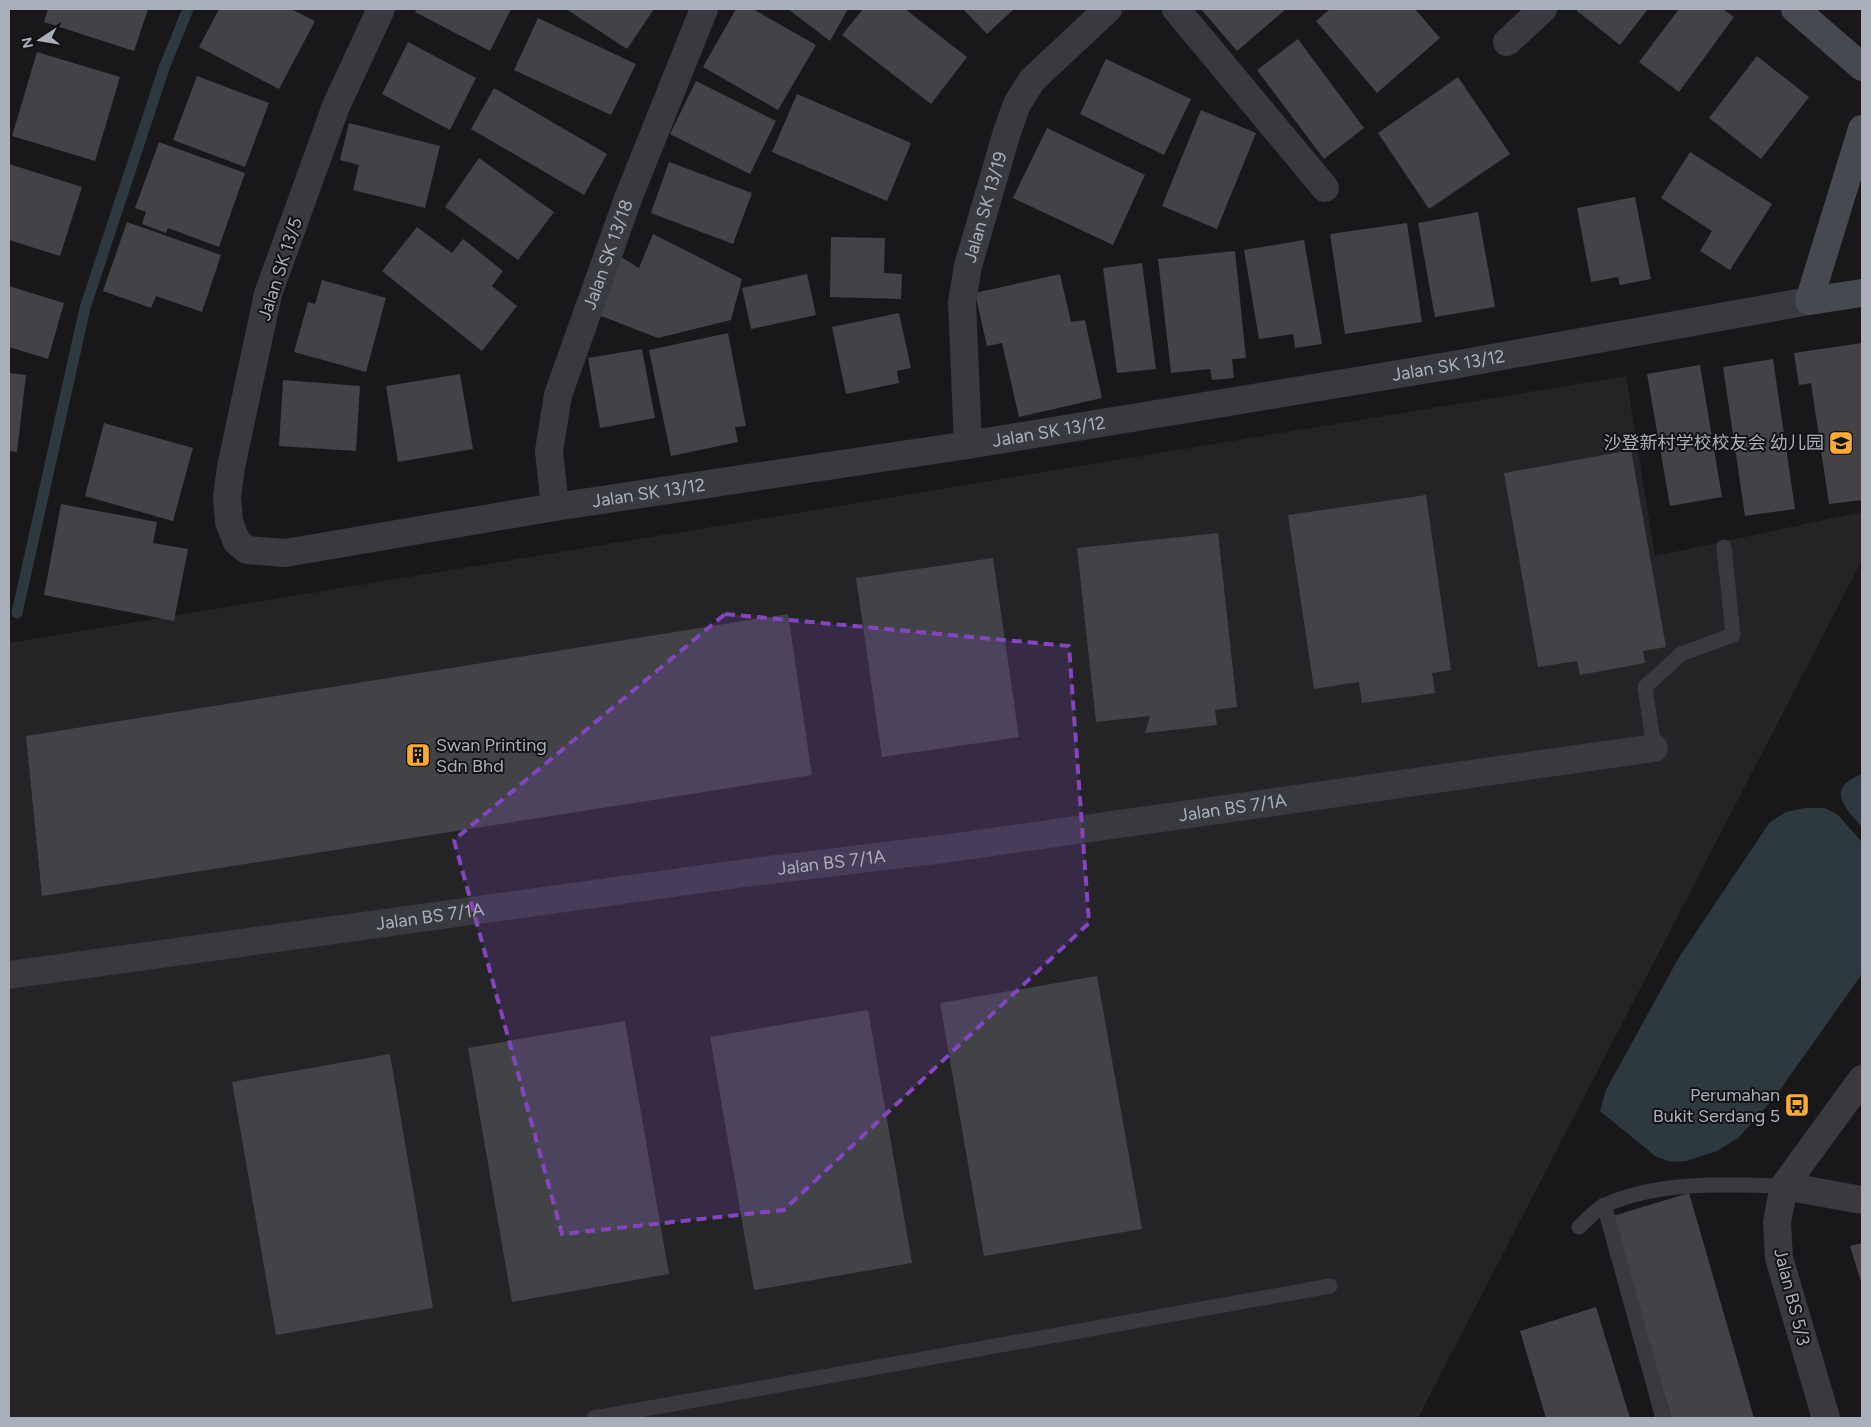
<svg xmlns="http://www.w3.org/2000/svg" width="1871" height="1427" viewBox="0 0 1871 1427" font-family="Figtree,'Noto Sans SC',sans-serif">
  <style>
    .built { fill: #242427 }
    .water { fill: #2d383f }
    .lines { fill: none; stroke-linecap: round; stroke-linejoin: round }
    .stream { stroke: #2d383f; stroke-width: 11 }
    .building { fill: #424347 }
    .lane { stroke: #393a40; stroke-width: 15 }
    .street { stroke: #393a40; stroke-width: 28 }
    .secondary { stroke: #474950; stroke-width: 28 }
    .marked { fill: #8446be; fill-opacity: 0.2; stroke: #8446be; stroke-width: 4; stroke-dasharray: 10 6; stroke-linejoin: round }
    .labels { text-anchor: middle; stroke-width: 4; stroke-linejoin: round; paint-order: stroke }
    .street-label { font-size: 18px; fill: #aab0bb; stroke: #131315 }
    .poi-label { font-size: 18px; fill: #aab0bb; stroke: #131315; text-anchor: end }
  </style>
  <rect width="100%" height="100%" fill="#18181a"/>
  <path class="built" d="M 1626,376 L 1655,556 L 1862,512 L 1862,560 L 1418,1418 L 9,1418 L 9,643 Z"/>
  <path class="water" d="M 1862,774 L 1862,827 C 1844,807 1825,788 1862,774 Z
    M 1804,808 L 1825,808 L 1838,815 L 1862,842 L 1862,974 L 1775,1097 L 1738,1138 L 1717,1151 L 1686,1161 L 1671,1162 L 1655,1156 L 1600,1111 L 1606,1090 L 1678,959 L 1770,822 L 1786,812 Z"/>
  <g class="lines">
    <path class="stream" d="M 17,613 L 85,308 L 164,68 L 188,9"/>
  </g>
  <path class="building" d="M 48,9 L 148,9 L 134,51 L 44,22 Z
    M 219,9 L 291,9 L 315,21 L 279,89 L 199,47 Z
    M 417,9 L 511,9 L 490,51 L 415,12 Z
    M 566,9 L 654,9 L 627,49 Z
    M 736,9 L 753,9 L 816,45 L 778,110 L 703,67 Z
    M 788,9 L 848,9 L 830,41 Z
    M 863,9 L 905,9 L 967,57 L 931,104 L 842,35 Z
    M 963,9 L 1014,9 L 987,34 Z
    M 1201,9 L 1286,9 L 1237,51 Z
    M 1330,9 L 1415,9 L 1440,38 L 1377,93 L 1316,21 Z
    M 1578,9 L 1648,9 L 1620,45 L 1577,11 Z
    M 1679,9 L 1723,9 L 1734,17 L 1679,92 L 1639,62 Z
    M 538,18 L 636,64 L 611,115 L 514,70 Z
    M 1298,39 L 1364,128 L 1324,159 L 1257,70 Z
    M 408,42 L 476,78 L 450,130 L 382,94 Z
    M 37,52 L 120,77 L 95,161 L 12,136 Z
    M 1757,56 L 1809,97 L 1761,159 L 1709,118 Z
    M 1106,59 L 1191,99 L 1164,155 L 1080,114 Z
    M 197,76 L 269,103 L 245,167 L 173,140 Z
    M 1458,77 L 1510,154 L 1429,209 L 1378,133 Z
    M 696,81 L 776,121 L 750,174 L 670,134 Z
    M 494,88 L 607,154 L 584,195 L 471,129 Z
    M 797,94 L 911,143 L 887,201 L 772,152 Z
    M 1201,110 L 1256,133 L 1217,229 L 1162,206 Z
    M 349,123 L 440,146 L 425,208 L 353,190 L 359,165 L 340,160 Z
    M 1047,128 L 1145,175 L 1113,245 L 1013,198 Z
    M 159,142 L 245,173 L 219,247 L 168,228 L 166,233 L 142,224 L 146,212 L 135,208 Z
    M 1690,152 L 1772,204 L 1730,270 L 1700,251 L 1712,231 L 1661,198 Z
    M 479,158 L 554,212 L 518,260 L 445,207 Z
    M 669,162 L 752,193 L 733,244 L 651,213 Z
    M 9,164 L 82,187 L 60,256 L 9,240 Z
    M 1635,197 L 1651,279 L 1620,285 L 1618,277 L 1591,282 L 1577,208 Z
    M 1478,212 L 1495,307 L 1435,317 L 1418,223 Z
    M 127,222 L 221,255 L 202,312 L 156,296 L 151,308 L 103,291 Z
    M 1407,223 L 1422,322 L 1345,334 L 1330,234 Z
    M 417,227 L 452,253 L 463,239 L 503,271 L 492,286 L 517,306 L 482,351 L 382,271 Z
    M 653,234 L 742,279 L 731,320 L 658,338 L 596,314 L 616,254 L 639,268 Z
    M 831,237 L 885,238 L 884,273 L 902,274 L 901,299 L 830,297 Z
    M 1304,240 L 1322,344 L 1295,348 L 1293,334 L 1259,339 L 1244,250 Z
    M 1235,251 L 1246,358 L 1232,359 L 1234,378 L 1212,380 L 1210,369 L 1171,373 L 1158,259 Z
    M 1142,263 L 1156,369 L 1117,373 L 1103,268 Z
    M 807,274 L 816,315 L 751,329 L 742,288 Z
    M 1060,274 L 1071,322 L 1085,320 L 1102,398 L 1019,417 L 1002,343 L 987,346 L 975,293 Z
    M 322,280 L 386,298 L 366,372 L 294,352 L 308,302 L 315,304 Z
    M 9,286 L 64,303 L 48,359 L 9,347 Z
    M 899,313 L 911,368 L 897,371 L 899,383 L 846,394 L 832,327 Z
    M 728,333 L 746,426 L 735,427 L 738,442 L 671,456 L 649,350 Z
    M 1862,343 L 1862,500 L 1829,504 L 1811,383 L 1799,385 L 1794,353 Z
    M 642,349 L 655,418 L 600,428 L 588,358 Z
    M 1773,359 L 1795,509 L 1745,516 L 1723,367 Z
    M 1700,365 L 1722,497 L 1670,506 L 1647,374 Z
    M 9,373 L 26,375 L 17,452 L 9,451 Z
    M 460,374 L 473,449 L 398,462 L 386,386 Z
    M 283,380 L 360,386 L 356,451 L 279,446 Z
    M 104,423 L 193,448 L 173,521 L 85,496 Z
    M 1631,450 L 1666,647 L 1643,651 L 1645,663 L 1580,675 L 1577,661 L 1538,667 L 1504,473 Z
    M 1426,495 L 1451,670 L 1432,673 L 1435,693 L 1362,703 L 1359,682 L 1314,689 L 1288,515 Z
    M 61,504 L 157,522 L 153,543 L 188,549 L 174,621 L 44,595 Z
    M 1218,533 L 1237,707 L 1215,710 L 1217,725 L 1145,733 L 1150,716 L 1096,722 L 1077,548 Z
    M 993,558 L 1019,737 L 882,757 L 856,578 Z
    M 788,614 L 812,775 L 42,896 L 26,736 Z
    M 1097,976 L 1142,1229 L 984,1256 L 940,1003 Z
    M 868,1010 L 912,1263 L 754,1290 L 710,1037 Z
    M 625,1021 L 669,1274 L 512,1302 L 468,1048 Z
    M 390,1054 L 433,1308 L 276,1335 L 232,1082 Z
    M 1689,1193 L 1754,1418 L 1671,1418 L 1613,1216 Z
    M 1862,1243 L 1862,1285 L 1850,1246 Z
    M 1596,1307 L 1630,1418 L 1546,1418 L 1520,1331 Z"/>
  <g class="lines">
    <path class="lane" d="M 1654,748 L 1645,687 L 1681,654 L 1733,635 L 1724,547
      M 1604,1205 L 1663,1418
      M 1579,1227 C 1587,1220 1596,1209 1605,1205 C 1662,1180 1725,1185 1784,1186
      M 594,1418 L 1330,1286"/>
    <g class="street">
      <path id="s1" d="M 381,9 L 336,106 L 268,294 L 231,467 L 227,497 L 229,522 L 237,542 L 247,550 L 285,553 L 555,507 L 968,445 L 1453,365 L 1809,301"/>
      <path d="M 1176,9 L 1325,188"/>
      <path d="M 1507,42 L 1543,9"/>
      <path id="s2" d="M 968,445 L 962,302 L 968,266 L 1007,132 L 1017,104 L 1032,80 L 1108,9"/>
      <path id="s3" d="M 555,507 L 549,451 L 558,395 L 629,196 L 704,9"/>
      <path id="s4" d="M 9,975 L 745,873 L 943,849 L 1654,748"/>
      <path d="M 1784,1186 L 1862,1200"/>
      <path d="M 1826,1418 L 1779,1258 L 1777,1222 L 1784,1186 L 1862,1079"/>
    </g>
    <path class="secondary" d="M 1795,9 L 1862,67
      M 1862,129 L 1809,301 L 1862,293"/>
  </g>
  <path class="marked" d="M 725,614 L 1069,646 L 1089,923 L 784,1210 L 562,1234 L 454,840 Z"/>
  <defs>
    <symbol id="school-square" viewBox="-11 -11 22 22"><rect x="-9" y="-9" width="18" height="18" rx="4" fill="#faab31" stroke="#131315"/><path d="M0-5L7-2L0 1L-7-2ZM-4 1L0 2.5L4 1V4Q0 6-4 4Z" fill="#111"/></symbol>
    <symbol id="building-square" viewBox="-11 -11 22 22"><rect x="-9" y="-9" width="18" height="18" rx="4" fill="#faab31" stroke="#131315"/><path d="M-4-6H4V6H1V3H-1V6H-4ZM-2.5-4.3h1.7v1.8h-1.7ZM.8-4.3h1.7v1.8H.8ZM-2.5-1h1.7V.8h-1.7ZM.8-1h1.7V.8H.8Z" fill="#111"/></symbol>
    <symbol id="bus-square" viewBox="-11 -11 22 22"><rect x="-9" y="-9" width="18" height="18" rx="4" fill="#faab31" stroke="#131315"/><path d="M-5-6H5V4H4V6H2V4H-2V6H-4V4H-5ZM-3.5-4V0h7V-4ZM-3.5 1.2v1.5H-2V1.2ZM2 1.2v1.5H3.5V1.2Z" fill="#111"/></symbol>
  </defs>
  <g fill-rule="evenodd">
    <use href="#school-square" x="1827" y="429" width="28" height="28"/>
    <use href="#building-square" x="404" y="741" width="28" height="28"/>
    <use href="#bus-square" x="1783" y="1091" width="28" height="28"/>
  </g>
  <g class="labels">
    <g class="street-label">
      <text dy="6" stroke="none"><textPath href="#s2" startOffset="241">Jalan SK 13/19</textPath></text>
      <text dy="6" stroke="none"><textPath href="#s3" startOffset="262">Jalan SK 13/18</textPath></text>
      <text transform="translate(280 269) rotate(-72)" y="6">Jalan SK 13/5</text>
      <text dy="6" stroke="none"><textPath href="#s1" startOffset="1790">Jalan SK 13/12</textPath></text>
      <text dy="6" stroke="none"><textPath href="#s1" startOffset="1385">Jalan SK 13/12</textPath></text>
      <text dy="6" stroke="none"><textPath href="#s1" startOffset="980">Jalan SK 13/12</textPath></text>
      <text dy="6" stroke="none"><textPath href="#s4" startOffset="1235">Jalan BS 7/1A</textPath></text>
      <text dy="6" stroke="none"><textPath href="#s4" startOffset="830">Jalan BS 7/1A</textPath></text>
      <text dy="6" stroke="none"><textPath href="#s4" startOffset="425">Jalan BS 7/1A</textPath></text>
      <text transform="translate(1792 1297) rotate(76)" y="6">Jalan BS 5/3</text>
    </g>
    <g class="poi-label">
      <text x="1824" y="449">沙登新村学校校友会 幼儿园</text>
      <text x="436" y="751" text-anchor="start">Swan Printing<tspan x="436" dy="21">Sdn Bhd</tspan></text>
      <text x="1780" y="1101">Perumahan<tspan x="1780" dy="21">Bukit Serdang 5</tspan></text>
    </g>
  </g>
  <rect width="1871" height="1427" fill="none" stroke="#aab0bb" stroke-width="20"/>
  <g transform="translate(40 40) rotate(258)" stroke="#131315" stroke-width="4" paint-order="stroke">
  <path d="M0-4L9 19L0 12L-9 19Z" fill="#aab0bb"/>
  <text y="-8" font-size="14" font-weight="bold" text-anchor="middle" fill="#aab0bb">N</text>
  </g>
</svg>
